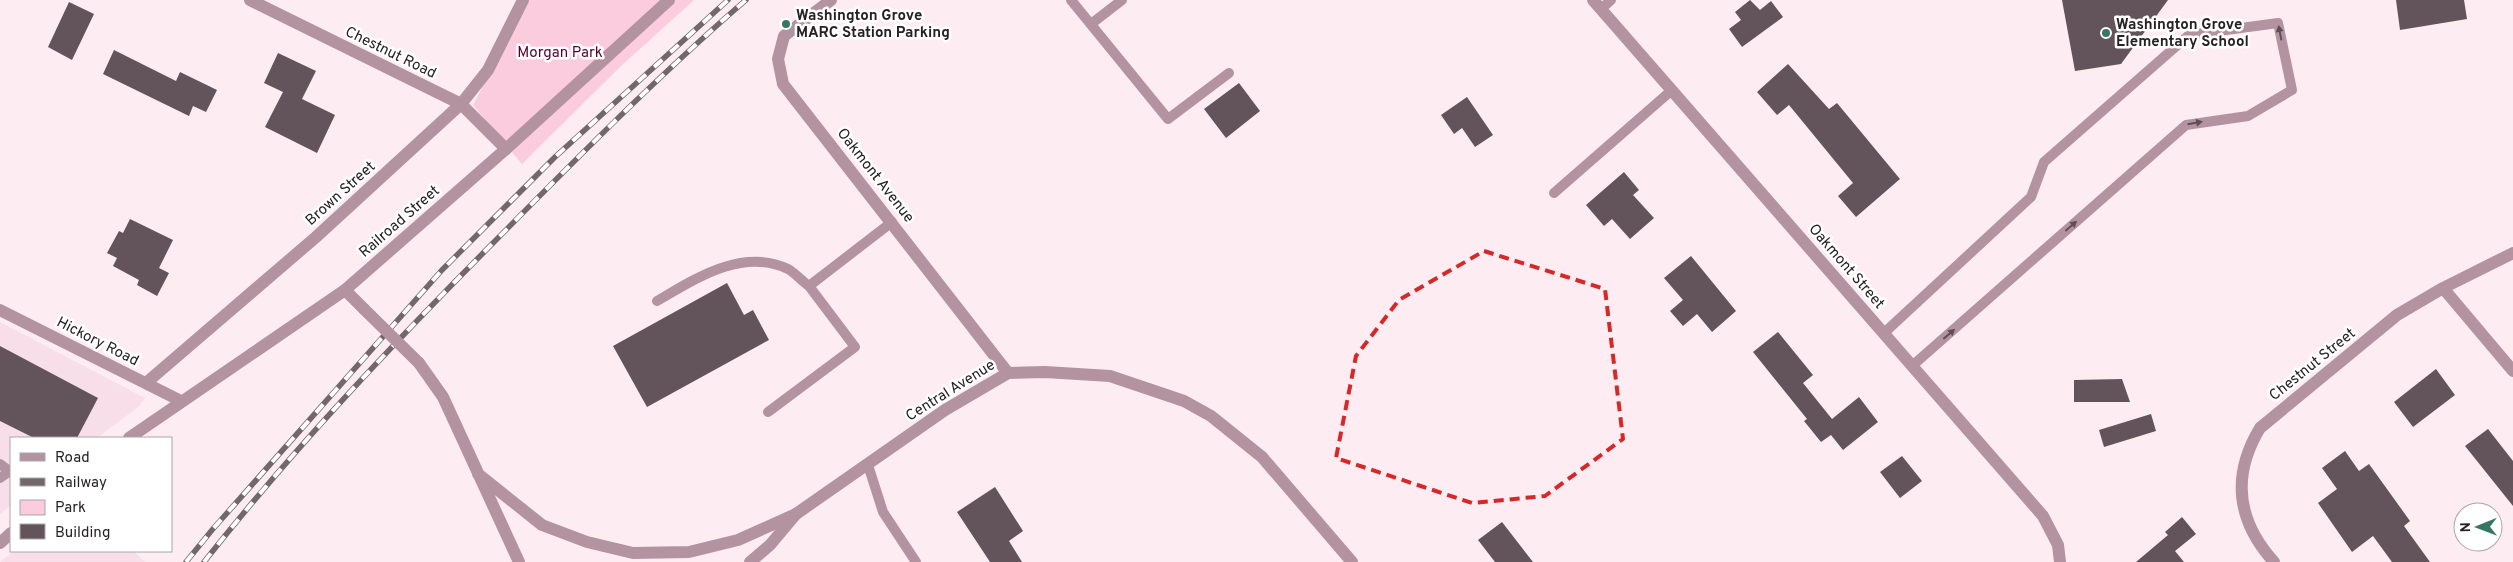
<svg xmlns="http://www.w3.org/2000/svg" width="2513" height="562" viewBox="0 0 2513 562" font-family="Overpass,sans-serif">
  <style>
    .built { fill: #f7dee8 }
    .green { fill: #faccde }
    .building { fill: #62545a }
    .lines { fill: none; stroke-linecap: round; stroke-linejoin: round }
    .service { stroke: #b493a0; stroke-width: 10 }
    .minor { stroke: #b493a0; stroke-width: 12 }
    .tertiary { stroke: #b493a0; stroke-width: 12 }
    .rail-casing { stroke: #72686c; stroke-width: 5.5 }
    .rail { stroke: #fff; stroke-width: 4; stroke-dasharray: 11; stroke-linecap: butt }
    .tertiary-bridge { stroke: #b493a0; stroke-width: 12 }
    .oneway { fill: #5f4f55 }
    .marked { fill: none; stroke: #d62828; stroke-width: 4; stroke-dasharray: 10 6; stroke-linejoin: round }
    .poi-dot { fill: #377663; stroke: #fff; stroke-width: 2 }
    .labels { text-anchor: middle; stroke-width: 5; stroke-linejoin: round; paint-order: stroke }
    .poi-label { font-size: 15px; font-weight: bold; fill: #272123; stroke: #fff; text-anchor: start }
    .street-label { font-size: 15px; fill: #272123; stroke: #fff }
    .park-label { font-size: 15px; fill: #560032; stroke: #fff }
  </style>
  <rect width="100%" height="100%" fill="#fdecf2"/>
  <path class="built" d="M 0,322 L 145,398 L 138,407 L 97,438 L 11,438 L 11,505 L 0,514 Z
    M 14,551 L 133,551 L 145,562 L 0,562 Z"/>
  <path class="green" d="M 528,0 L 694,0 L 621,66 L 522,164 L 473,105 Z"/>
  <path class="building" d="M 1750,0 L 1760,10 L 1771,1 L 1783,17 L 1742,47 L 1729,29 L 1741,20 L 1735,12 Z
    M 2062,0 L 2168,0 L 2121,64 L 2075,71 Z
    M 2396,0 L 2464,0 L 2467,19 L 2400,30 Z
    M 69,2 L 94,14 L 72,60 L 48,47 Z
    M 114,50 L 176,81 L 180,72 L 217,90 L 206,112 L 193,106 L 189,116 L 103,74 Z
    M 278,53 L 316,71 L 302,99 L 335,115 L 317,153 L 265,127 L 283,92 L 264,83 Z
    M 1788,64 L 1829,109 L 1837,103 L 1900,179 L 1856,217 L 1838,196 L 1853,183 L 1789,105 L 1777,115 L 1757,92 Z
    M 1239,83 L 1260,111 L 1226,138 L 1204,109 Z
    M 1467,97 L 1493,135 L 1475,147 L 1462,128 L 1454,134 L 1441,115 Z
    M 1624,172 L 1639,190 L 1633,195 L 1654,218 L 1630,239 L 1612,219 L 1604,226 L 1586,205 Z
    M 130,219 L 173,240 L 159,268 L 169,273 L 157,296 L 137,285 L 139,280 L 113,266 L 117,258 L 107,253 L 119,231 L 123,233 Z
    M 1691,256 L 1736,311 L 1712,332 L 1697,314 L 1683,326 L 1670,311 L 1683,300 L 1664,278 Z
    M 727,283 L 744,315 L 753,310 L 769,340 L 647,407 L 613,346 Z
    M 1778,332 L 1813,375 L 1803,383 L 1832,419 L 1859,397 L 1878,422 L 1843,450 L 1831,435 L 1821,442 L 1804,421 L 1807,419 L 1753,352 Z
    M 0,346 L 98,398 L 77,438 L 34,438 L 0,421 Z
    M 2436,369 L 2455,395 L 2413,427 L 2394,402 Z
    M 2122,379 L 2130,402 L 2074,402 L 2074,380 Z
    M 2151,414 L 2156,431 L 2104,447 L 2099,430 Z
    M 2488,429 L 2513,461 L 2513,506 L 2465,446 Z
    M 2345,451 L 2359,471 L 2369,464 L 2410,521 L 2404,526 L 2430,562 L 2392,562 L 2373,536 L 2352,552 L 2318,503 L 2337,489 L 2322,468 Z
    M 1902,456 L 1922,481 L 1900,498 L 1880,472 Z
    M 995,487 L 1023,531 L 1009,541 L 1022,562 L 990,562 L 957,512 Z
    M 2182,517 L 2196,534 L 2175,551 L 2184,562 L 2136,562 L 2168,535 L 2165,532 Z
    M 1502,522 L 1533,562 L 1495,562 L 1478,540 Z"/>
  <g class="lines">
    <path class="service" d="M 1071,0 L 1168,119 L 1229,73
      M 1601,9 L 1611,0
      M 1091,24 L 1122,0
      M 1554,193 L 1672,90
      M 657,301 C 695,279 742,247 788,269 C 795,273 802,281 809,286
      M 1884,333 L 2031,197 L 2044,162 L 2189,35 L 2278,23 L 2292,90 L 2248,116 L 2186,125 L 1912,366
      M 768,412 L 855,347 L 809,286 L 892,222
      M 0,464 L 11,472
      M 868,465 L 883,512 L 916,562
      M 0,478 L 10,471"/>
    <path class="minor" d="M 250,0 L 461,104 L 506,149
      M 1593,0 L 2043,516 L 2058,545 L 2060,562
      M 2443,288 L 2513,371
      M 0,310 L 181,401
      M 146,383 L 316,237 L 461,104 L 488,70 L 523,0
      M 750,562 L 770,545 L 796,514
      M 2274,562 C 2237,521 2231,476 2260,428 L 2397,315 L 2443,288 L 2513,253"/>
    <path class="tertiary" d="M 831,0 L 784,36 L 778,59 L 783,84 L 1008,373
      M 345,290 L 364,309
      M 419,363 L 443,397 L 519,562
      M 129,438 L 345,290 L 506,149 L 669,0
      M 478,474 L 542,525 L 587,542 L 633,553 L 689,552 L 738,540 L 796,514 L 945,410 L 1008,373 L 1045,372 L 1110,376 L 1184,401 L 1211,416 L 1262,457 L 1352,562
      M 0,543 L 11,533"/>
    <defs>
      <path id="rail" d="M 186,562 L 212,530 L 442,270 L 555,157 L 728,0
        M 204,562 C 293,449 393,344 494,242 C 576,159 658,76 746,0"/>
    </defs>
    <use href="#rail" class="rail-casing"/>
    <use href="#rail" class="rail"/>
    <path class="tertiary-bridge" d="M 364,309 L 419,363"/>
  </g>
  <defs><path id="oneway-solid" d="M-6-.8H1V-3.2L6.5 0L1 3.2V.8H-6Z" transform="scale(1.25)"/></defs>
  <g class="oneway">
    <use href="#oneway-solid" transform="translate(2280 33) rotate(-101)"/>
    <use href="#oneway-solid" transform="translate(2195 123) rotate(-10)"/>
    <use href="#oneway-solid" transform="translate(2071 226) rotate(-41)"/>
    <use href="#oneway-solid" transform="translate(1949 334) rotate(-41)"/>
  </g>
  <path class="marked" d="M 1484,251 L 1605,289 L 1623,439 L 1545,496 L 1472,503 L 1336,458 L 1356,356 L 1399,300 Z"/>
  <g class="poi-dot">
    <circle cx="786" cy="24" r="5"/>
    <circle cx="2106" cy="33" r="5"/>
  </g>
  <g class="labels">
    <g class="poi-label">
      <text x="796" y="20">Washington Grove<tspan x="796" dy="17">MARC Station Parking</tspan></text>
      <text x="2116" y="29">Washington Grove<tspan x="2116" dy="17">Elementary School</tspan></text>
    </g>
    <g class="street-label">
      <text transform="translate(391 52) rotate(26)" y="5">Chestnut Road</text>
      <text transform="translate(876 175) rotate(52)" y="5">Oakmont Avenue</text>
      <text transform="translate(340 193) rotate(-42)" y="5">Brown Street</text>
      <text transform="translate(399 221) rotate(-41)" y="5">Railroad Street</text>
      <text transform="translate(1847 266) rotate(49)" y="5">Oakmont Street</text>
      <text transform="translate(98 341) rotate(27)" y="5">Hickory Road</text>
      <text transform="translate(2312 364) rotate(-39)" y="5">Chestnut Street</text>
      <text transform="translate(950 390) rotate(-32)" y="5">Central Avenue</text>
    </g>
    <g class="park-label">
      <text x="560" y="57">Morgan Park</text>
    </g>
  </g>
  <rect x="10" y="437" width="162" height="115" fill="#ffffff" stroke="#a9a6a7"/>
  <rect x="20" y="453" width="25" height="8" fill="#b493a0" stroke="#a9a6a7"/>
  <text x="55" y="462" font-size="15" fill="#272123">Road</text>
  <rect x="20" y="478" width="25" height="8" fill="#72686c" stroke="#a9a6a7"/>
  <text x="55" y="487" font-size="15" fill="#272123">Railway</text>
  <rect x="20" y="500" width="25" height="15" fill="#faccde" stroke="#a9a6a7"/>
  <text x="55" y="512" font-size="15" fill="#272123">Park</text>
  <rect x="20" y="524" width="25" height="15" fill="#62545a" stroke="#a9a6a7"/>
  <text x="55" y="537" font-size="15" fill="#272123">Building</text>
  <g transform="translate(2478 527) rotate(269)"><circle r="24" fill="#ffffff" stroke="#a9a6a7"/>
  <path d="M0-4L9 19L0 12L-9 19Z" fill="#377663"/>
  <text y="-8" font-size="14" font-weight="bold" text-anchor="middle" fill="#272123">N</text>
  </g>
</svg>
